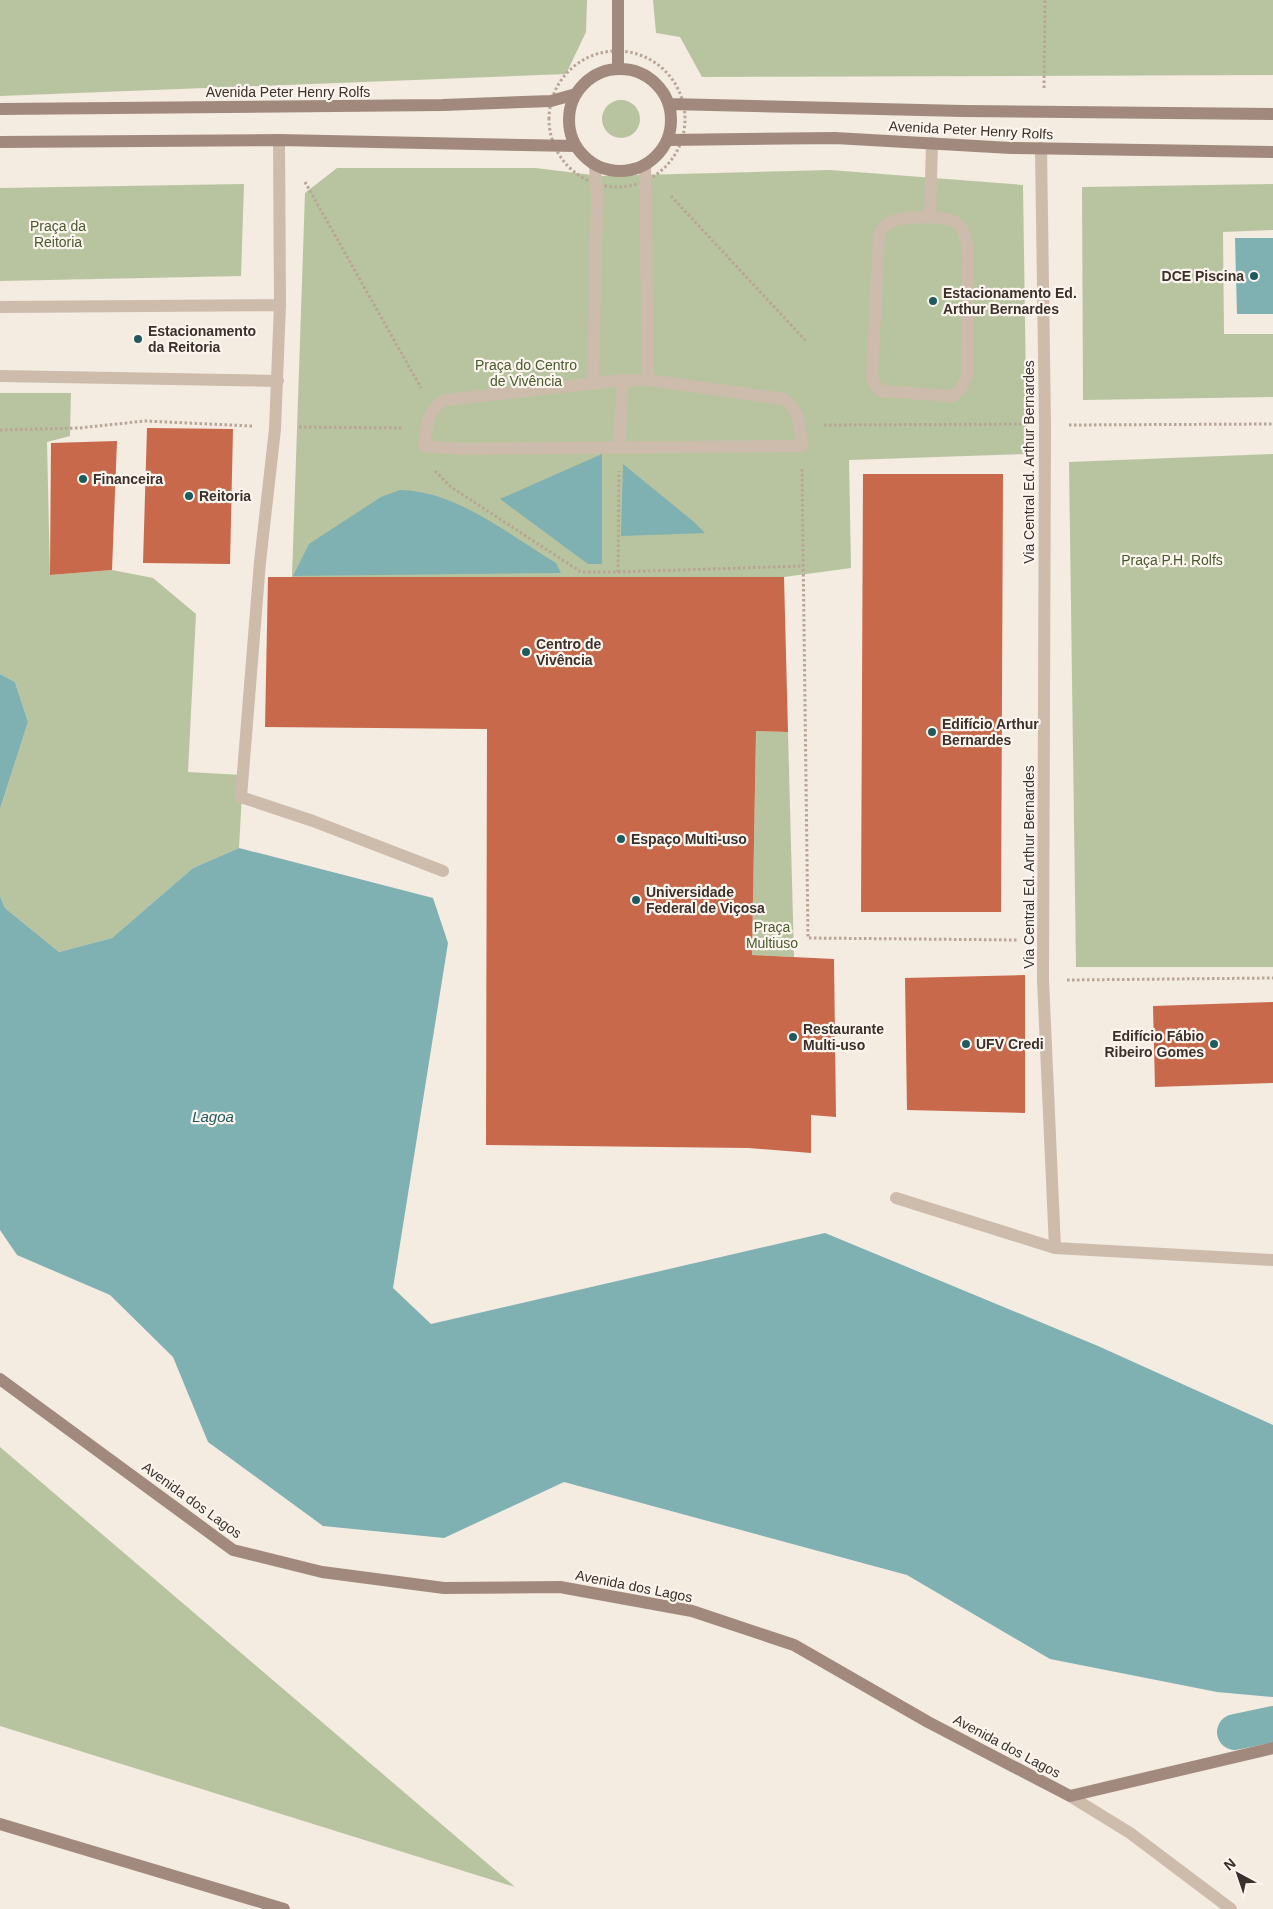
<svg xmlns="http://www.w3.org/2000/svg" width="1273" height="1909" viewBox="0 0 1273 1909" font-family="Helvetica,sans-serif">
  <style>
    .green { fill: #b8c4a0 }
    .water { fill: #7fb0b2 }
    .lines { fill: none; stroke-linecap: round; stroke-linejoin: round }
    .canal { stroke: #7fb0b2; stroke-width: 36 }
    .building { fill: #c8694b }
    .path { stroke: #b9a596; stroke-width: 3; stroke-dasharray: 2.5 2.5; stroke-linecap: butt }
    .lane { stroke: #cdbbac; stroke-width: 12 }
    .street { stroke: #cdbbac; stroke-width: 12 }
    .secondary { stroke: #a18a7d; stroke-width: 12 }
    .poi-dot { fill: #1f5a5e; stroke: #fbf5ee; stroke-width: 2 }
    .labels { text-anchor: middle; stroke-width: 4.5; stroke-linejoin: round; paint-order: stroke }
    .street-label { font-size: 14px; fill: #3b302b; stroke: #fbf5ee }
    .park-label { font-size: 14px; fill: #4a5a2e; stroke: #fbf5ee }
    .poi-label { font-size: 14px; font-weight: bold; fill: #3b302b; stroke: #fbf5ee; text-anchor: start }
    .water-label { font-size: 15px; font-style: italic; fill: #1f5a5e; stroke: #fbf5ee }
  </style>
  <rect width="100%" height="100%" fill="#f4ebe1"/>
  <path class="green" d="M 0,0 L 587,0 L 586,32 L 566,74 L 0,96 Z
    M 653,0 L 1273,0 L 1273,75 L 702,77 L 680,37 L 656,33 Z
    M602 119a19 19 0 1 1 38 0a19 19 0 1 1-38 0Z
    M 337,168 L 536,168 L 600,176 L 830,170 L 1023,185 L 1027,454 L 849,460 L 851,568 L 784,577 L 292,577 L 305,193 Z
    M 244,184 L 241,276 L 0,281 L 0,188 Z
    M 1273,184 L 1273,230 L 1223,232 L 1224,334 L 1273,334 L 1273,397 L 1083,400 L 1082,187 Z
    M 0,393 L 71,393 L 70,436 L 47,442 L 50,575 L 112,570 L 153,578 L 196,614 L 188,772 L 243,775 L 239,848 L 193,868 L 112,938 L 59,952 L 5,908 L 0,896 L 0,809 L 28,722 L 15,682 L 0,674 Z
    M 1273,454 L 1273,967 L 1076,967 L 1069,462 Z
    M 756,731 L 788,732 L 794,957 L 752,955 Z
    M 0,1447 L 515,1887 L 0,1726 Z"/>
  <path class="water" d="M 1235,238 L 1273,238 L 1273,314 L 1237,314 Z
    M 602,454 L 602,564 L 588,564 L 500,499 Z
    M 623,464 L 694,522 L 705,533 L 621,536 Z
    M 400,490 C 456,491 508,534 556,563 L 561,573 L 293,576 L 309,544 L 381,497 Z
    M 0,674 L 15,682 L 28,722 L 0,809 Z
    M 239,848 L 433,898 L 448,943 L 393,1288 L 431,1324 L 825,1233 L 1098,1346 L 1273,1425 L 1273,1697 L 1217,1692 L 1050,1659 L 907,1575 L 564,1482 L 444,1538 L 323,1526 L 208,1442 L 173,1357 L 110,1295 L 17,1255 L 0,1230 L 0,896 L 5,908 L 59,952 L 112,938 L 193,868 Z"/>
  <g class="lines">
    <path class="canal" d="M 1235,1732 L 1273,1724"/>
  </g>
  <path class="building" d="M 147,428 L 233,429 L 230,564 L 143,563 Z
    M 117,441 L 112,570 L 50,575 L 51,443 Z
    M 863,474 L 1003,474 L 1001,912 L 861,912 Z
    M 268,577 L 784,577 L 788,732 L 756,731 L 752,955 L 834,959 L 836,1117 L 811,1115 L 811,1153 L 748,1148 L 486,1145 L 487,729 L 265,727 Z
    M 1025,975 L 1025,1113 L 907,1110 L 905,978 Z
    M 1273,1002 L 1273,1083 L 1155,1087 L 1153,1006 Z"/>
  <g class="lines">
    <path class="path" d="M549 119a68 68 0 1 1 136 0a68 68 0 1 1-136 0Z
      M 1044,88 L 1045,0
      M 305,182 L 421,388
      M 671,196 L 806,341
      M 824,425 L 1022,424
      M 1069,425 L 1273,424
      M 299,427 L 402,428
      M 0,430 L 79,428 L 145,421 L 252,426
      M 802,469 L 808,938 L 1019,940
      M 435,471 L 451,487 L 581,572 L 618,572 L 619,471
      M 618,572 L 803,566
      M 1067,980 L 1273,978"/>
    <path class="lane" d="M 279,140 L 280,305 L 275,429 L 260,562 L 241,797 L 313,821 L 443,871
      M 1041,148 L 1045,425 L 1043,980 L 1055,1248 L 1273,1260
      M 645,165 L 648,380
      M 930,217 C 957,219 964,222 968,250 L 967,377 L 960,390 L 953,396 L 880,391 L 874,383 L 872,375 L 879,234 C 889,215 910,218 930,217 Z
      M 930,217 L 932,143
      M 0,307 L 280,305
      M 0,376 L 278,381
      M 623,380 L 648,380 L 784,399 C 800,411 800,426 802,446 L 463,449 L 424,446 C 427,427 426,410 445,400 Z
      M 593,383 L 597,197 L 595,165
      M 619,446 L 623,380
      M 896,1198 L 1055,1248"/>
    <path class="street" d="M 1070,1796 L 1130,1833 L 1231,1909"/>
    <path class="secondary" d="M 618,0 L 618,68
      M569 120a51 51 0 1 1 102 0a51 51 0 1 1-102 0Z
      M 669,104 L 963,111 L 1273,114
      M 0,109 L 443,105 L 551,101 L 576,94
      M 668,140 L 835,138 L 1011,148 L 1273,152
      M 0,142 L 279,140 L 576,146
      M 0,1379 L 233,1550 L 322,1572 L 444,1588 L 560,1587 L 692,1611 L 794,1645 L 928,1722 L 1070,1796 L 1273,1748
      M 0,1824 L 284,1909"/>
  </g>
  <g class="poi-dot">
    <circle cx="1254" cy="276" r="5"/>
    <circle cx="933" cy="301" r="5"/>
    <circle cx="138" cy="339" r="5"/>
    <circle cx="83" cy="479" r="5"/>
    <circle cx="189" cy="496" r="5"/>
    <circle cx="526" cy="652" r="5"/>
    <circle cx="932" cy="732" r="5"/>
    <circle cx="621" cy="839" r="5"/>
    <circle cx="636" cy="900" r="5"/>
    <circle cx="793" cy="1037" r="5"/>
    <circle cx="966" cy="1044" r="5"/>
    <circle cx="1214" cy="1044" r="5"/>
  </g>
  <g class="labels">
    <g class="street-label">
      <text x="288" y="97">Avenida Peter Henry Rolfs</text>
      <text transform="translate(971 130) rotate(3)" y="5">Avenida Peter Henry Rolfs</text>
      <text transform="translate(1029 462) rotate(-90)" y="5">Via Central Ed. Arthur Bernardes</text>
      <text transform="translate(1029 867) rotate(-90)" y="5">Via Central Ed. Arthur Bernardes</text>
      <text transform="translate(192 1500) rotate(36)" y="5">Avenida dos Lagos</text>
      <text transform="translate(634 1586) rotate(11)" y="5">Avenida dos Lagos</text>
      <text transform="translate(1007 1746) rotate(28)" y="5">Avenida dos Lagos</text>
    </g>
    <g class="park-label">
      <text x="58" y="231">Praça da<tspan x="58" dy="16">Reitoria</tspan></text>
      <text x="526" y="370">Praça do Centro<tspan x="526" dy="16">de Vivência</tspan></text>
      <text x="1172" y="565">Praça P.H. Rolfs</text>
      <text x="772" y="932">Praça<tspan x="772" dy="16">Multiuso</tspan></text>
    </g>
    <g class="poi-label">
      <text x="1244" y="281" text-anchor="end">DCE Piscina</text>
      <text x="943" y="298">Estacionamento Ed.<tspan x="943" dy="16">Arthur Bernardes</tspan></text>
      <text x="148" y="336">Estacionamento<tspan x="148" dy="16">da Reitoria</tspan></text>
      <text x="93" y="484">Financeira</text>
      <text x="199" y="501">Reitoria</text>
      <text x="536" y="649">Centro de<tspan x="536" dy="16">Vivência</tspan></text>
      <text x="942" y="729">Edifício Arthur<tspan x="942" dy="16">Bernardes</tspan></text>
      <text x="631" y="844">Espaço Multi-uso</text>
      <text x="646" y="897">Universidade<tspan x="646" dy="16">Federal de Viçosa</tspan></text>
      <text x="803" y="1034">Restaurante<tspan x="803" dy="16">Multi-uso</tspan></text>
      <text x="1204" y="1041" text-anchor="end">Edifício Fábio<tspan x="1204" dy="16">Ribeiro Gomes</tspan></text>
      <text x="976" y="1049">UFV Credi</text>
    </g>
    <g class="water-label">
      <text x="213" y="1122">Lagoa</text>
    </g>
  </g>
  <g transform="translate(1238 1874) rotate(320)" stroke="#fbf5ee" stroke-width="4" paint-order="stroke">
  <path d="M0-4L9 19L0 12L-9 19Z" fill="#3b302b"/>
  <text y="-8" font-size="14" font-weight="bold" text-anchor="middle" fill="#3b302b">N</text>
  </g>
</svg>
